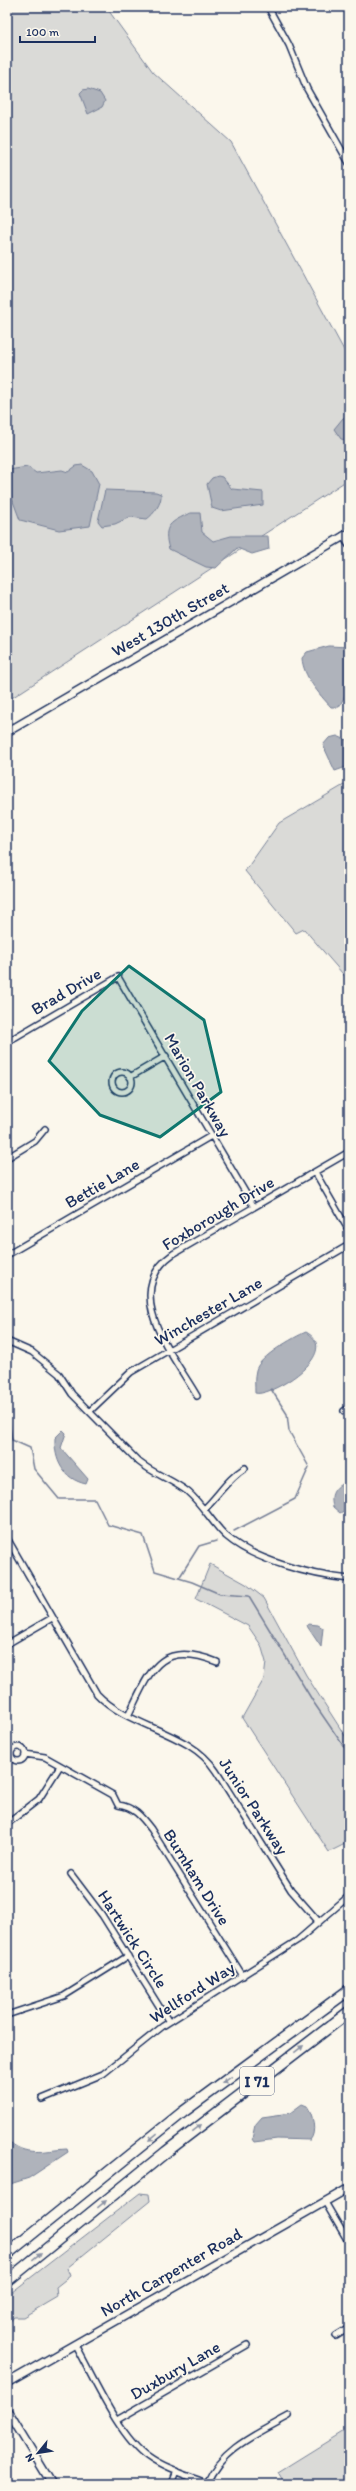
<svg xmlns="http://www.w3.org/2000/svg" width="356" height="2491" viewBox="0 0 356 2491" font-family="Itim,sans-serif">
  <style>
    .green { fill: #dadad7; stroke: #7a849a }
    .water { fill: #afb3bb; stroke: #747e96 }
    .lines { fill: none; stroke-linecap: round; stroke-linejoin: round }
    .stream { stroke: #747e96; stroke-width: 1.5 }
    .minor-casing { stroke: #1b2f5e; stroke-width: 8 }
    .tertiary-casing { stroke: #1b2f5e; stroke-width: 10 }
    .secondary-casing { stroke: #1b2f5e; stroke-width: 10 }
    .motorway-casing { stroke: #1b2f5e; stroke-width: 13 }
    .minor { stroke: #fbf7ec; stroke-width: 5 }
    .tertiary { stroke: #fbf7ec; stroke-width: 7 }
    .secondary { stroke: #fbf7ec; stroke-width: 7 }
    .motorway { stroke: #fbf7ec; stroke-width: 10 }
    .oneway { fill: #8b93a5 }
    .marked { fill: #0f766e; fill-opacity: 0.2; stroke: #0f766e; stroke-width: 3; stroke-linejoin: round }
    .labels { text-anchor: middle; stroke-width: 3.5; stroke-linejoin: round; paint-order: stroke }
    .shield { fill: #fbf7ec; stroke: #5e6b89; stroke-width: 1 }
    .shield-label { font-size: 16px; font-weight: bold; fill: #1b2f5e }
    .street-label { font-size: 17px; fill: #1b2f5e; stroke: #fbf7ec }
  </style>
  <rect width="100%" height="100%" fill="#fbf7ec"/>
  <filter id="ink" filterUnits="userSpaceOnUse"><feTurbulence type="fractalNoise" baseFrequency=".025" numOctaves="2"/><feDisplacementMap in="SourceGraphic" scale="8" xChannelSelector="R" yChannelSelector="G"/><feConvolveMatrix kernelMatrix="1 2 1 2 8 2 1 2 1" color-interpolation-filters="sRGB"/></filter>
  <g filter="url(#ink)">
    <path class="green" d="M 7,7 L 106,7 L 153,72 L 231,142 L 346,354 L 349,353 L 349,479 L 7,701 Z
      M 349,782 L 349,981 L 304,929 L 296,933 L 245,871 L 279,823 Z
      M 210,1564 L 246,1584 L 264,1598 L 306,1675 L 349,1742 L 349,1842 L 329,1852 L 242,1718 L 264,1679 L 266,1662 L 261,1645 L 248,1626 L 196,1599 Z
      M 140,2193 L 149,2194 L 150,2201 L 67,2268 L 70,2276 L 56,2287 L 57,2297 L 23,2317 L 14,2317 L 7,2325 L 7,2296 Z
      M 349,2428 L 349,2484 L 285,2484 L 278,2472 Z"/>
    <path class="water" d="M 88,89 L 100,93 L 105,101 L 102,107 L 88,114 L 80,93 L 83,90 Z
      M 349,416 L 349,437 L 346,440 L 341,439 L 334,429 L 343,418 Z
      M 82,465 L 92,471 L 99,484 L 90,526 L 59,530 L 20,520 L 8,488 L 8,470 L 28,467 L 36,473 L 62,470 L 68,472 L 76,466 Z
      M 218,476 L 222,477 L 232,489 L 263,492 L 263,505 L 221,511 L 212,508 L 207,484 L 212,478 Z
      M 105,490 L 156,492 L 161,494 C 162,503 154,514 147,519 L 130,517 L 115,524 L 102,526 L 98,521 Z
      M 190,513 L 200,513 L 202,532 L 213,541 L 231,536 L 268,536 L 269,549 L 252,554 L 237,548 L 216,568 L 206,567 L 169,549 C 162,525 171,522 190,513 Z
      M 329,646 L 349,647 L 349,688 L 339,707 L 331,707 C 319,694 303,676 302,658 L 307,652 Z
      M 337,736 L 349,741 L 349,766 L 335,771 L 323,745 L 329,738 Z
      M 306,1332 C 344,1353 270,1398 255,1393 C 255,1386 254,1377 256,1370 C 259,1357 294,1337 306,1332 Z
      M 63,1430 L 66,1433 L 61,1448 L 88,1479 L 86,1484 C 63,1479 54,1460 55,1438 Z
      M 349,1480 L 349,1508 L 340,1513 L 333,1507 C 329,1492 336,1486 349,1480 Z
      M 308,1624 L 318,1625 L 323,1628 L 321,1647 L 307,1626 Z
      M 302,2104 L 307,2106 C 313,2114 317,2133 310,2140 L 277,2139 L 254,2142 L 252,2139 L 255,2125 L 262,2117 L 290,2113 Z
      M 7,2139 C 24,2158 45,2150 67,2149 L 68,2152 L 29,2178 L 7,2185 Z"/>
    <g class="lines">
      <path class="stream" d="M 7,1406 L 12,1440 L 30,1448 L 34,1469 L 59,1499 L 95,1499 L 108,1525 L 143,1535 L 155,1571 L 192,1582 L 220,1594 L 249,1596 L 314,1703 L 349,1754
        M 234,1531 L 295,1499 L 309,1467 L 289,1431 L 287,1414 L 271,1389
        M 179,1578 L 199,1546 L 216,1541"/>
      <defs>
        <path id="minor" d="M 268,7 L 289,45 L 307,89 L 349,163
          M 7,1042 L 118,977 L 254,1207
          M112 1082a10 10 0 1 1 20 0a10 10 0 1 1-20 0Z
          M 130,1077 L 166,1056
          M 7,1158 L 35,1141 L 45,1129
          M 315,1172 L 349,1231
          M 7,1255 L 211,1136
          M 7,1341 L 32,1352 L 59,1374 L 72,1394 L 139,1462 C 154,1474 173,1480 188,1492 C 203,1505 212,1523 226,1536 C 255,1561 312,1575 349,1579
          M 197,1396 C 174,1356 119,1292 173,1254 L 349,1152
          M 90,1411 L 131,1372 L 349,1245
          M 344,1411 L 349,1408
          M 204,1509 C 218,1496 228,1478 245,1468
          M 7,1538 L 97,1694 C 130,1729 189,1730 216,1771 L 291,1890 L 319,1922
          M 7,1644 L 52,1618
          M 128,1716 C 150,1671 159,1639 217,1662
          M11 1754a7 7 0 1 1 14 0a7 7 0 1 1-14 0Z
          M 25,1754 L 45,1757 L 113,1795 L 118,1805 C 134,1807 141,1816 151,1829 L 243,1976
          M 7,1824 L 39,1799 L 60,1766
          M 71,1874 L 102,1915 L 169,2022
          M 7,2015 L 64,1996 L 128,1956
          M 42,2099 L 103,2074 L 163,2026 L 298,1940 L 349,1896
          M 325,2202 L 349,2243
          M 336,2336 L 349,2328
          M 75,2345 C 93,2377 119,2437 148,2457 C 166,2470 189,2476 209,2484
          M 117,2420 L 247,2345
          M 207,2483 C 222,2448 257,2434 289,2416
          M 171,2484 L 176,2471"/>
        <path id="tertiary" d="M 344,536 L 349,544
          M 7,2383 L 349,2188
          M 7,2410 L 52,2484"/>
        <path id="secondary" d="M 7,732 L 349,533"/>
        <path id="motorway" d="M 7,2254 L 183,2112 L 349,1990
          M 7,2281 L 166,2152 L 349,2012"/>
      </defs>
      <use href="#minor" class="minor-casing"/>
      <use href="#tertiary" class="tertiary-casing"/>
      <use href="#secondary" class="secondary-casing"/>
      <use href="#motorway" class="motorway-casing"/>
      <use href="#minor" class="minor"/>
      <use href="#tertiary" class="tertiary"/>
      <use href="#secondary" class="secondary"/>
      <use href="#motorway" class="motorway"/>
    </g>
    <defs><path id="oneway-solid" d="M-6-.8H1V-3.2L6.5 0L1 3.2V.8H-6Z"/></defs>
    <g class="oneway">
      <use href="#oneway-solid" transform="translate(299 2049) rotate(-38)"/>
      <use href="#oneway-solid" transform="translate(227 2080) rotate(144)"/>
      <use href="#oneway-solid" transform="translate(197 2128) rotate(-38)"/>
      <use href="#oneway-solid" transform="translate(153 2137) rotate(141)"/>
      <use href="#oneway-solid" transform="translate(102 2204) rotate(-39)"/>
      <use href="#oneway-solid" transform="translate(37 2256) rotate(-39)"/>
    </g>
  </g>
  <path class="marked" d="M 129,966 L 204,1020 L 221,1092 L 160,1137 L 100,1115 L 49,1061 L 82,1011 Z"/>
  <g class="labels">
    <rect class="shield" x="240" y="2067" width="34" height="28" rx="3"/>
    <g class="shield-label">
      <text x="257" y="2087">I 71</text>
    </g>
    <g class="street-label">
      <text transform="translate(170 619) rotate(-30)" y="6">West 130th Street</text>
      <text transform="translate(66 991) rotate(-30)" y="6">Brad Drive</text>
      <text transform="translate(198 1085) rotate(60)" y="6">Marion Parkway</text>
      <text transform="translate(102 1183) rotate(-30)" y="6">Bettie Lane</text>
      <text transform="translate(218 1213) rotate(-31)" y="6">Foxborough Drive</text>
      <text transform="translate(208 1311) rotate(-30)" y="6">Winchester Lane</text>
      <text transform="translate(254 1806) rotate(57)" y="6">Junior Parkway</text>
      <text transform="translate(197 1877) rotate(58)" y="6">Burnham Drive</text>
      <text transform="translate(133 1939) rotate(57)" y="6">Hartwick Circle</text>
      <text transform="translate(192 1992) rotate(-33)" y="6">Wellford Way</text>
      <text transform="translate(171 2272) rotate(-30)" y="6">North Carpenter Road</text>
      <text transform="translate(175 2370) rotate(-30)" y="6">Duxbury Lane</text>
    </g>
  </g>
  <rect width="356" height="2491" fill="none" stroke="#fbf7ec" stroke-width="24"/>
  <rect x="12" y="12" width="332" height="2467" fill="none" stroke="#1b2f5e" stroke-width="1.5" filter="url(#ink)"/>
  <g transform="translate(38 2453) rotate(240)" stroke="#fbf7ec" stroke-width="3" paint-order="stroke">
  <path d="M0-3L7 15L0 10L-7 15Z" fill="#1b2f5e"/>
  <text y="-6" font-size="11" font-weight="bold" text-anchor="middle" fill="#1b2f5e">N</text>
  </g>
  <path d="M20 36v6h75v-6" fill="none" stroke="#1b2f5e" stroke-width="2"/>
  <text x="26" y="36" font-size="12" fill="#1b2f5e" stroke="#fbf7ec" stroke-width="3" paint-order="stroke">100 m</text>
</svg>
